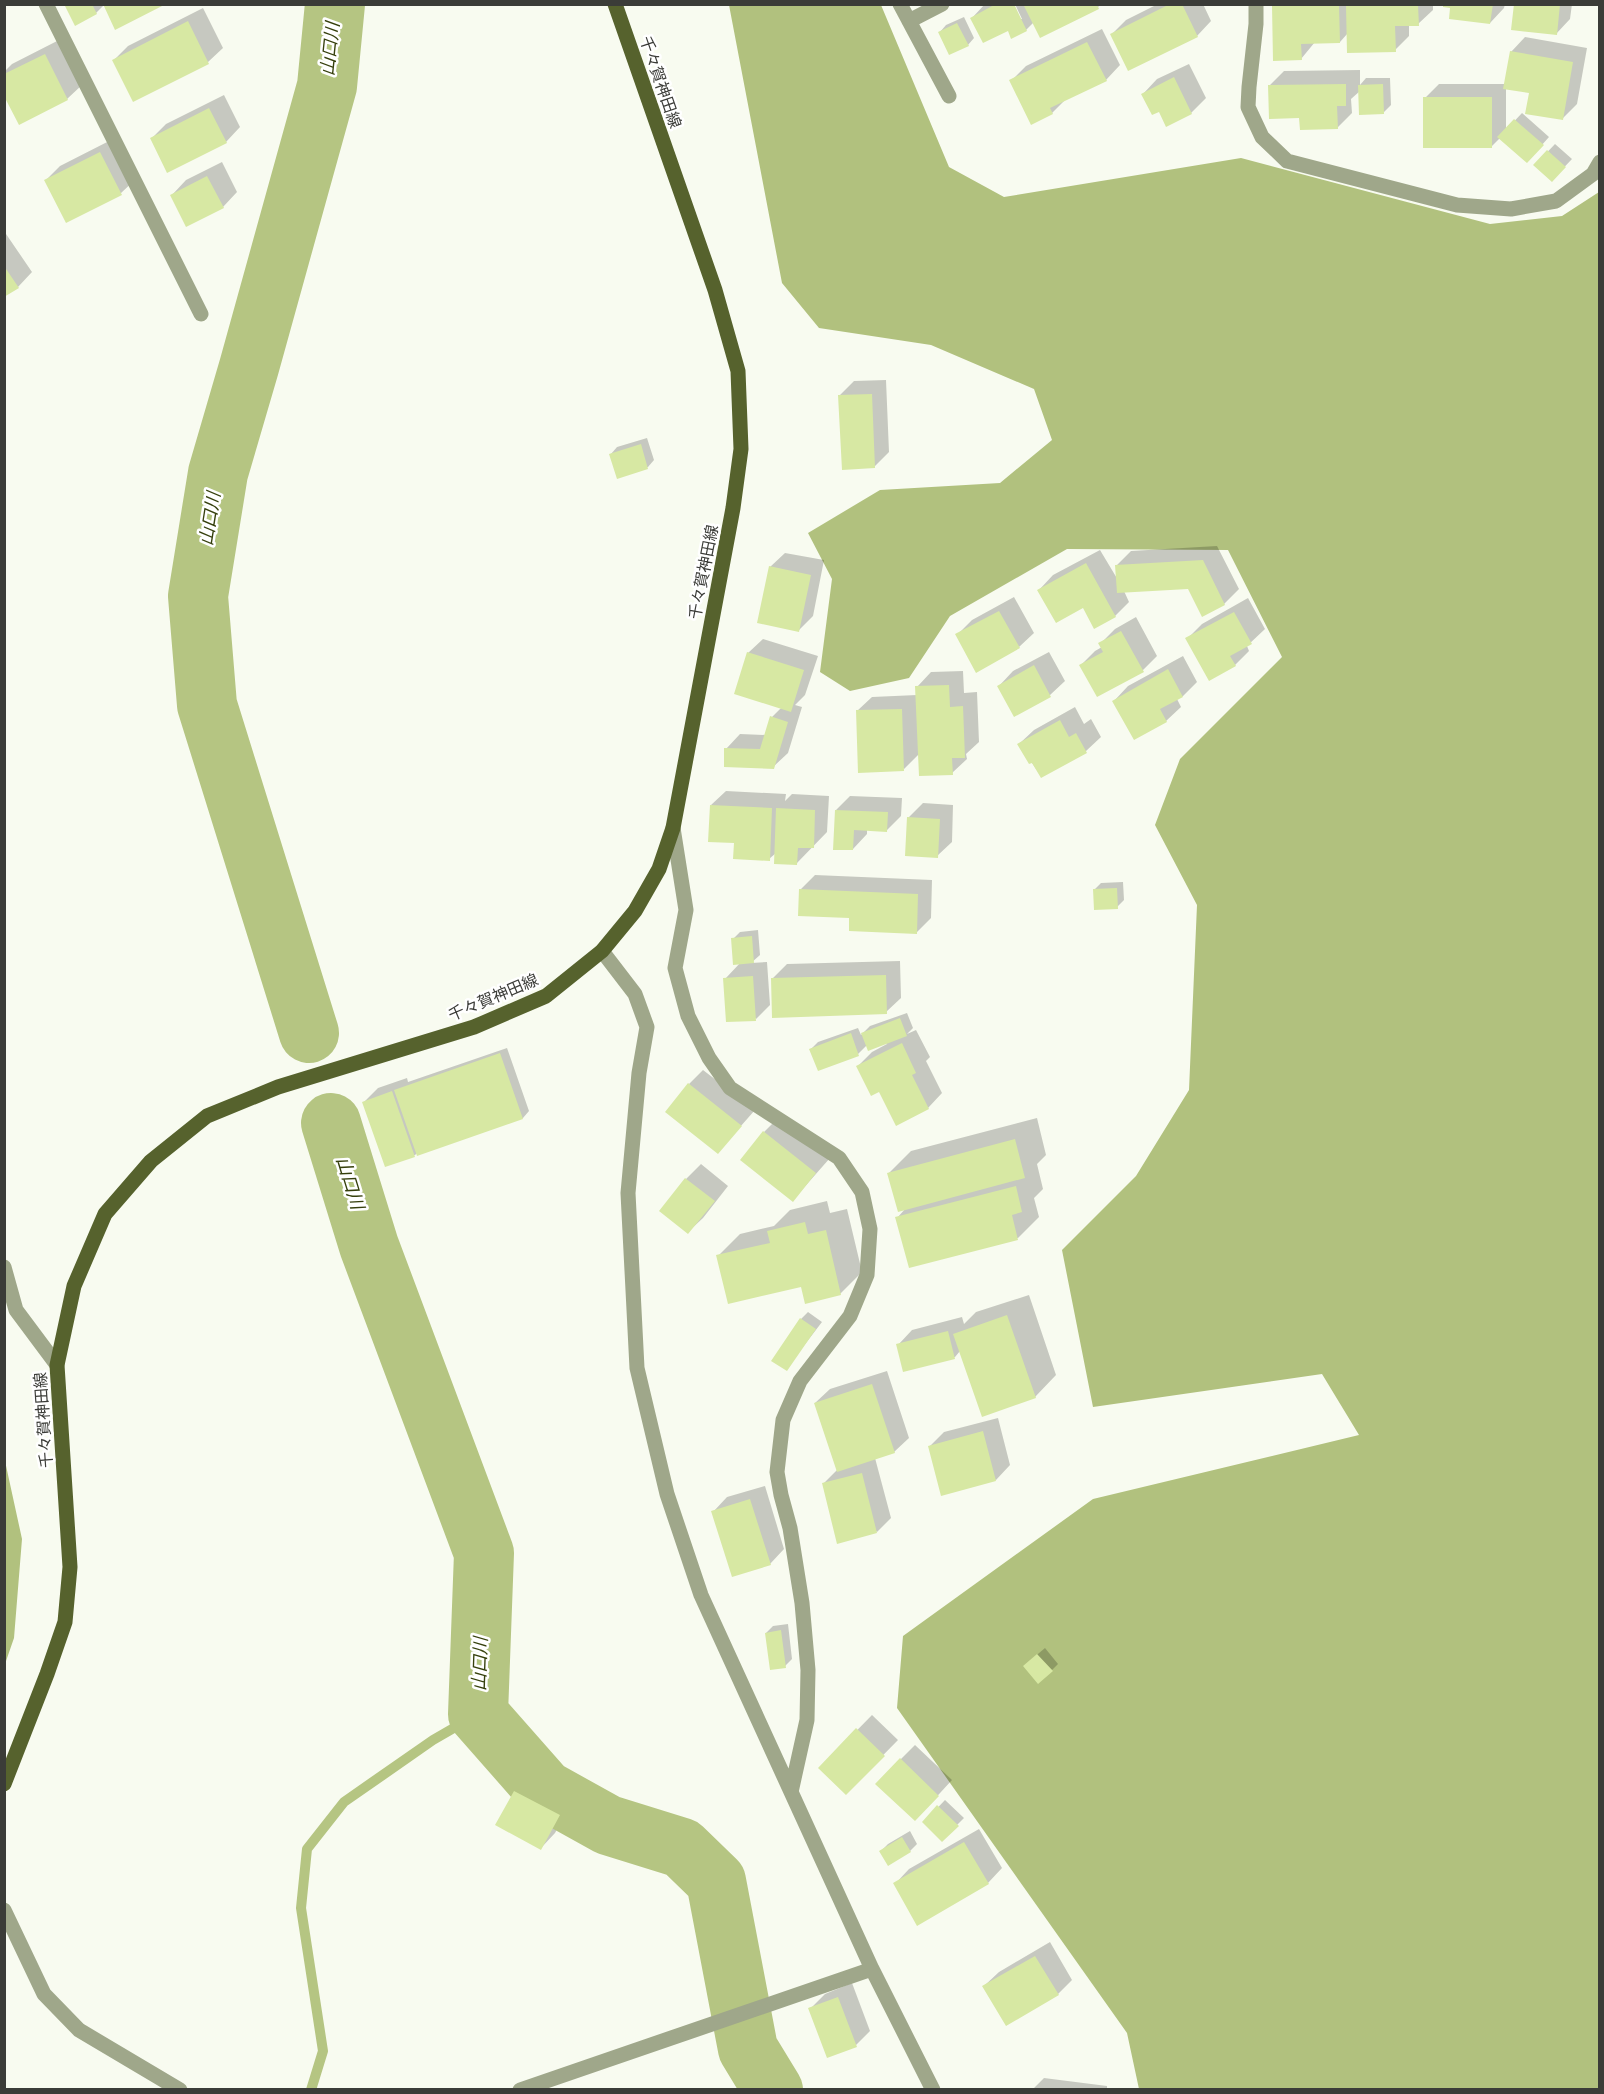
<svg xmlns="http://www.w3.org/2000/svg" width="1604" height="2094" viewBox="0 0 1604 2094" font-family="'Exo 2','Noto Sans JP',sans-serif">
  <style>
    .forest { fill: #b1c17e }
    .shadow { fill: #0003 }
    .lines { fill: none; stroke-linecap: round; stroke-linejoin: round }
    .stream { stroke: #b5c582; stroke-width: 10 }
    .river { stroke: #b5c582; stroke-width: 60 }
    .building { fill: #d7e8a3 }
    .minor { stroke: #9fa78a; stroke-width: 15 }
    .major { stroke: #56622d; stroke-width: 15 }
    .labels { text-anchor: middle; stroke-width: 5; stroke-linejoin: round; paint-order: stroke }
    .street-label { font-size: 16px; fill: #3b3c38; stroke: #fff }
    .water-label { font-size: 18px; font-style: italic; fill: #36400d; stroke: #fff }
  </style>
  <rect width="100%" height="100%" fill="#f8fbf0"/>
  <path class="forest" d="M 729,5 L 881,5 L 949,167 L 1004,197 L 1241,158 L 1490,224 L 1562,216 L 1599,192 L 1599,2089 L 1139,2089 L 1127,2033 L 897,1708 L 903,1636 L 1093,1499 L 1359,1435 L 1322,1374 L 1093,1407 L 1062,1250 L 1136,1176 L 1189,1090 L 1197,905 L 1155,825 L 1180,759 L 1282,657 L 1228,550 L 1067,549 L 950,616 L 909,678 L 850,691 L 820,672 L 832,579 L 808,533 L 880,490 L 1000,483 L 1052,440 L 1034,389 L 931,345 L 819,328 L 782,283 Z
    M 5,1461 L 22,1539 L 14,1638 L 5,1664 Z"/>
  <path class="shadow" d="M 66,4 L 163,4 L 104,5 L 96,13 Z
    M 985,4 L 1012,4 L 1019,19 L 1022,19 L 1015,4 L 1101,4 L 1098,7 L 1034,22 L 1026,30 L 1008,29 L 972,18 Z
    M 1158,4 L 1203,4 L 1211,21 L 1197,36 L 1112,34 L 1126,20 Z
    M 1276,4 L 1433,4 L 1433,10 L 1418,24 L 1409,25 L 1409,36 L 1395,50 L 1348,33 L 1340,42 L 1315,42 L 1301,59 L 1273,7 Z
    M 1445,4 L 1505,4 L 1504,8 L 1490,23 Z
    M 1515,4 L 1572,4 L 1570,19 L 1556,34 Z
    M 203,8 L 223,48 L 208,62 L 134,100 L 114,60 L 128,46 Z
    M 964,17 L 974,38 L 968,45 L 940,32 L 946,25 Z
    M 1102,29 L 1120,65 L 1106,80 L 1067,98 L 1052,113 L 1011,81 L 1026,66 Z
    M 1525,37 L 1587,48 L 1577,104 L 1562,119 L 1530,92 L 1506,88 L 1506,130 L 1522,113 L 1549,137 L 1533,155 L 1500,138 L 1492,146 L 1425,98 L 1439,84 L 1505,84 L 1511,52 Z
    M 59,40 L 82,85 L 67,99 L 4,93 L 4,72 L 12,64 Z
    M 1189,64 L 1206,98 L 1191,113 L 1143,94 L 1157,79 Z
    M 1360,70 L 1360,85 L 1366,78 L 1390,78 L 1391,105 L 1384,112 L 1360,91 L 1351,99 L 1352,113 L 1337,128 L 1301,116 L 1269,86 L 1284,71 Z
    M 224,95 L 240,127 L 226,142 L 152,138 L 166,124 Z
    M 115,138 L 136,179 L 121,193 L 67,221 L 46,180 L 60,166 Z
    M 1555,144 L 1572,159 L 1552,180 L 1535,165 Z
    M 222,162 L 237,192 L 223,207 L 172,195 L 186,180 Z
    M 4,231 L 32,272 L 18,287 L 4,295 Z
    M 886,380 L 889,452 L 874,467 L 839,396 L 854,381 Z
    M 647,438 L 654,460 L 648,467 L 618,477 L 611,454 L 617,447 Z
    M 1217,546 L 1239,589 L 1224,604 L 1189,587 L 1124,591 L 1129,602 L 1115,616 L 1039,590 L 1053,575 L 1100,550 L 1118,580 L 1117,565 L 1131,551 Z
    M 785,553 L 824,560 L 813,616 L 799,630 L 770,567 Z
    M 1014,597 L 1034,633 L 1019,647 L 957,635 L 972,620 Z
    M 1248,598 L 1265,629 L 1247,646 L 1249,651 L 1235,665 L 1187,639 L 1202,624 Z
    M 1136,617 L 1157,656 L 1143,670 L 1081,665 L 1095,651 L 1102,647 L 1100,644 L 1115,629 Z
    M 763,639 L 818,656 L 805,695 L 795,705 L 802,707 L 788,753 L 773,767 L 726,749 L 740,734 L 766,735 L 772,717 L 782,707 L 748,653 Z
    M 1049,652 L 1065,681 L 1050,695 L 1015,715 L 999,686 L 1013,671 Z
    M 1183,656 L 1197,682 L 1183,696 L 1177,699 L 1181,707 L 1166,721 L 1114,701 L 1128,686 Z
    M 963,671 L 964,693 L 977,692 L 979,742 L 966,754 L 967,759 L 952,773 L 919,754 L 904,769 L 857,711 L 872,697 L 917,695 L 917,687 L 931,672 Z
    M 1075,707 L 1084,724 L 1091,719 L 1101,737 L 1086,751 L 1041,776 L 1019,744 L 1034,730 Z
    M 726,791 L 786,794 L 785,801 L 792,794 L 829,796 L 827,832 L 797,863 L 776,853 L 769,859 L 735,842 L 711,805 Z
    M 850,796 L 902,798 L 901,816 L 887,830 L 867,830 L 867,834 L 853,849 L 836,810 Z
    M 923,803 L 953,805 L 952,842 L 937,856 L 908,818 Z
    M 815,875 L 932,880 L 931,918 L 916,933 L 850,917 L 800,890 Z
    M 1123,882 L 1124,900 L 1117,907 L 1094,890 L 1101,883 Z
    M 758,930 L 760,955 L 751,963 L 767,962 L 770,1005 L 756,1019 L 725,979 L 741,962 L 733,939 L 740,932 Z
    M 900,961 L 901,998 L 886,1012 L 772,979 L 787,964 Z
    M 907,1013 L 913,1028 L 907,1034 L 916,1030 L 930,1057 L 926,1061 L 942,1093 L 928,1108 L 879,1090 L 858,1066 L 872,1052 L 887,1044 L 886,1042 L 867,1045 L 858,1054 L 811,1049 L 818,1042 L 858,1028 L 861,1035 L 870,1026 Z
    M 507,1048 L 529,1111 L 523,1118 L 418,1154 L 418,1152 L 415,1155 L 386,1165 L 364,1102 L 378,1088 L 407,1078 L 408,1082 Z
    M 703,1070 L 755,1110 L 718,1152 L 689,1084 Z
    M 778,1118 L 830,1158 L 793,1200 L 764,1132 Z
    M 1037,1118 L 1046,1155 L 1037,1164 L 1043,1189 L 1034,1198 L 1039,1217 L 1018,1238 L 897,1218 L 906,1208 L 889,1173 L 911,1151 Z
    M 701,1164 L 728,1186 L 703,1218 L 688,1232 L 661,1211 L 686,1179 Z
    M 827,1201 L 830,1213 L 847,1209 L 862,1272 L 840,1294 L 718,1256 L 740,1234 L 774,1226 L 790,1210 Z
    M 1029,1295 L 1056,1375 L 1035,1397 L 960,1351 L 955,1357 L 904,1371 L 898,1345 L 912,1330 L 962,1317 L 964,1324 L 976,1312 Z
    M 808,1312 L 822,1322 L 786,1369 L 801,1319 Z
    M 887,1371 L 909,1438 L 894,1452 L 875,1458 L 891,1518 L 877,1532 L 823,1484 L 838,1469 L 815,1403 L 830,1389 Z
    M 998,1418 L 1010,1465 L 996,1480 L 930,1446 L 944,1432 Z
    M 765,1486 L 784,1549 L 770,1564 L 713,1512 L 727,1497 Z
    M 788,1624 L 792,1659 L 785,1666 L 766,1633 L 773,1626 Z
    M 1045,1648 L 1058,1664 L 1052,1670 L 1032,1659 Z
    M 872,1715 L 898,1740 L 846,1793 L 820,1768 Z
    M 915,1745 L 952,1780 L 929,1805 L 877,1783 Z
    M 529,1777 L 573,1800 L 555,1833 L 541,1848 L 515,1792 Z
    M 945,1800 L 964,1818 L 942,1840 L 924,1822 Z
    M 979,1829 L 1002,1868 L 988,1883 L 895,1884 L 909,1869 Z
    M 910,1831 L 917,1844 L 910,1851 L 888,1864 L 881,1851 L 888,1844 Z
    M 1050,1942 L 1072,1980 L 1058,1994 L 984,1986 L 999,1972 Z
    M 852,1983 L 870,2031 L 856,2045 L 810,2009 L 825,1994 Z
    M 1044,2078 L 1107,2086 L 1107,2090 L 1032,2090 Z"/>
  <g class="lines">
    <path class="stream" d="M 311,2090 L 323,2051 L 301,1908 L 307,1849 L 344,1802 L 433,1740 L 478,1714"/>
    <path class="river" d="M 309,1033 L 207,705 L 198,596 L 218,473 L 249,367 L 327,86 L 335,4
      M 331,1123 L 369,1246 L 484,1553 L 478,1714 L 545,1790 L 608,1825 L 682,1848 L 716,1881 L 748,2049 L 773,2090"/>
  </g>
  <path class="building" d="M 64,4 L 92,4 L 97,14 L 75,26 Z
    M 103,4 L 166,4 L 115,30 Z
    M 996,4 L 1014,4 L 1027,31 L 1011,39 L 1008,31 L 983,43 L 970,18 Z
    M 1023,4 L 1097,4 L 1099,9 L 1040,38 Z
    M 1170,4 L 1182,4 L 1198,37 L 1128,71 L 1110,34 Z
    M 1443,4 L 1493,4 L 1490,24 L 1449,19 L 1450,8 L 1443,7 Z
    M 1514,4 L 1560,4 L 1557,35 L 1511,30 Z
    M 1339,5 L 1340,43 L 1301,44 L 1302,60 L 1273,61 L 1272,6 Z
    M 1418,5 L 1419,26 L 1395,26 L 1396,52 L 1347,53 L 1346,6 Z
    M 188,21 L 209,64 L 133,102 L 112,60 Z
    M 957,23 L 969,46 L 949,55 L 938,32 Z
    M 1087,42 L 1107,81 L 1050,108 L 1053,114 L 1031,125 L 1009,80 Z
    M 1510,51 L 1573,62 L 1563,120 L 1525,114 L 1529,93 L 1503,89 Z
    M 45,54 L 68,100 L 19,125 L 4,96 L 4,74 Z
    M 1174,77 L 1192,114 L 1166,127 L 1159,112 L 1152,115 L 1141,94 Z
    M 1346,84 L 1346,106 L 1337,106 L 1338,129 L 1300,130 L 1299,118 L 1269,119 L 1268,85 Z
    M 1383,84 L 1384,114 L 1359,115 L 1358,85 Z
    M 1423,97 L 1492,97 L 1492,148 L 1423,148 Z
    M 209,108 L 227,143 L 167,173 L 150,138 Z
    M 1514,119 L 1544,145 L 1527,163 L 1497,137 Z
    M 1547,150 L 1566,167 L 1552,182 L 1533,165 Z
    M 100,152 L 122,195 L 66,223 L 44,180 Z
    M 207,176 L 224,208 L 186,227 L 170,195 Z
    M 4,266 L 19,288 L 4,297 Z
    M 872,394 L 875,468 L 842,470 L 838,395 Z
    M 641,444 L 648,469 L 617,479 L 609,454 Z
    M 1203,560 L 1225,605 L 1202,617 L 1188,589 L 1117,593 L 1115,565 Z
    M 1086,563 L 1116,617 L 1094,629 L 1083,608 L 1056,623 L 1037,590 Z
    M 769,566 L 811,575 L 799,632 L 757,623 Z
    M 999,611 L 1020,648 L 976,673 L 955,634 Z
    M 1234,612 L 1252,644 L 1230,656 L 1236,666 L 1209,681 L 1185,638 Z
    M 1121,631 L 1144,672 L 1097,697 L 1079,665 L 1103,652 L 1098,643 Z
    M 747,652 L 804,670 L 791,712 L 734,694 Z
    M 1034,665 L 1051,697 L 1014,717 L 997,686 Z
    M 1168,669 L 1183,697 L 1160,709 L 1167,722 L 1134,740 L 1112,701 Z
    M 949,685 L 950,707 L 963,706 L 965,758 L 952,758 L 953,775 L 919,776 L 915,686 Z
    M 902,709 L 904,771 L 858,773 L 856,710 Z
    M 770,716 L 788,722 L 774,769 L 724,767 L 724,748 L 760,749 Z
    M 1060,720 L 1069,737 L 1076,733 L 1087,753 L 1041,778 L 1032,763 L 1029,764 L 1017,744 Z
    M 710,805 L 772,808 L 770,861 L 733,859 L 734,843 L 708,842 Z
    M 776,808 L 815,810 L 814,848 L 798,848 L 797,865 L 774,864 Z
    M 835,810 L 888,812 L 887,832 L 854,830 L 853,850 L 833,850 Z
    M 907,817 L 940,819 L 938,858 L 905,856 Z
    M 1117,888 L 1118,909 L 1094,910 L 1093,889 Z
    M 799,889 L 918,894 L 917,934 L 849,931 L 849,918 L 798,916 Z
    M 752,936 L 754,963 L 733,965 L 731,938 Z
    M 886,975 L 887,1014 L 772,1018 L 771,978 Z
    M 753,976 L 756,1021 L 726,1022 L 723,978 Z
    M 900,1018 L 907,1036 L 868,1051 L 861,1033 Z
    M 851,1033 L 859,1056 L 818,1071 L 809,1049 Z
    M 902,1043 L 916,1073 L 912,1075 L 929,1109 L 896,1126 L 879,1092 L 871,1096 L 856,1066 Z
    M 500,1053 L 523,1119 L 417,1156 L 394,1090 Z
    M 688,1083 L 742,1126 L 718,1154 L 665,1112 Z
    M 392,1091 L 415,1157 L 385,1167 L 362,1102 Z
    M 763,1131 L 816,1173 L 793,1202 L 740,1160 Z
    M 1015,1139 L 1025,1178 L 898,1212 L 887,1173 Z
    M 685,1178 L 715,1201 L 688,1234 L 659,1211 Z
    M 1016,1186 L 1022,1212 L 1012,1215 L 1018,1240 L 909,1268 L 895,1217 Z
    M 805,1222 L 808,1234 L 826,1230 L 841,1295 L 805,1304 L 801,1287 L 728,1304 L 716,1255 L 770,1243 L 767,1231 Z
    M 1007,1315 L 1036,1398 L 982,1417 L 953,1334 Z
    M 800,1318 L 816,1329 L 787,1371 L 771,1361 Z
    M 948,1331 L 955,1359 L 903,1372 L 896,1344 Z
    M 872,1384 L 895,1453 L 837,1472 L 814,1403 Z
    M 983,1431 L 996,1481 L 941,1496 L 928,1446 Z
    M 862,1473 L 877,1533 L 837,1544 L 822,1483 Z
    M 750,1499 L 771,1565 L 732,1577 L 711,1511 Z
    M 781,1630 L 786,1668 L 770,1670 L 765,1633 Z
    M 1037,1654 L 1053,1671 L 1038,1684 L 1023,1666 Z
    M 856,1728 L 885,1756 L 846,1795 L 818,1768 Z
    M 900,1758 L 939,1796 L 915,1821 L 875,1784 Z
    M 514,1791 L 560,1815 L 541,1850 L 495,1825 Z
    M 937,1805 L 959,1826 L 942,1842 L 922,1822 Z
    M 902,1837 L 911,1852 L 888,1866 L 879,1851 Z
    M 964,1842 L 989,1884 L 917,1926 L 893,1883 Z
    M 1035,1956 L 1059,1995 L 1006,2026 L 982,1986 Z
    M 838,1997 L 857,2047 L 827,2058 L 808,2008 Z"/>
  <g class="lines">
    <path class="minor" d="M 46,4 L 201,314
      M 900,4 L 949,96
      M 1256,4 L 1256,24 L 1249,87 L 1248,107 L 1262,137 L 1287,161 L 1457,205 L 1511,209 L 1556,201 L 1593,174 L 1600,162
      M 909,21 L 942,4
      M 673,828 L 686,910 L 675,968 L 688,1016 L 709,1058 L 730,1088 L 839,1158 L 862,1192 L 870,1229 L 867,1275 L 850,1316 L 800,1381 L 783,1420 L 777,1472 L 781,1495 L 790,1528 L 802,1603 L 808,1670 L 807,1720 L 791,1792
      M 602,951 L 635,994 L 647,1027 L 639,1073 L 628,1193 L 637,1368 L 667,1494 L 701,1595 L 872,1969 L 933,2090
      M 4,1267 L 16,1310 L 57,1365
      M 4,1910 L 44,1994 L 79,2030 L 180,2090
      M 520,2090 L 872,1969"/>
    <path class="major" d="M 4,1784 L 47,1674 L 65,1622 L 70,1567 L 57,1365 L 74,1286 L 105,1214 L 151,1161 L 207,1116 L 278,1087 L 474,1027 L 546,996 L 602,951 L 635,911 L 659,869 L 673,828 L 733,508 L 741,449 L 738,371 L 715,290 L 615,4"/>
  </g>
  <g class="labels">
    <g class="street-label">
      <text transform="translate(661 82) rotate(71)" y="6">千々賀神田線</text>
      <text transform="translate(703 572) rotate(-79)" y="6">千々賀神田線</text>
      <text transform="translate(493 997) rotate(-23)" y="6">千々賀神田線</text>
      <text transform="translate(43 1420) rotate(-94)" y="6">千々賀神田線</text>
    </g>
    <g class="water-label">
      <text transform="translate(330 49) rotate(-84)" y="6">山口川</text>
      <text transform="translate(210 519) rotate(-81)" y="6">山口川</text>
      <text transform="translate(350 1183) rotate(73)" y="6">山口川</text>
      <text transform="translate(480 1664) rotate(-88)" y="6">山口川</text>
    </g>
  </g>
  <rect width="1604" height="2094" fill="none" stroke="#3b3c38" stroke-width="12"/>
</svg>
